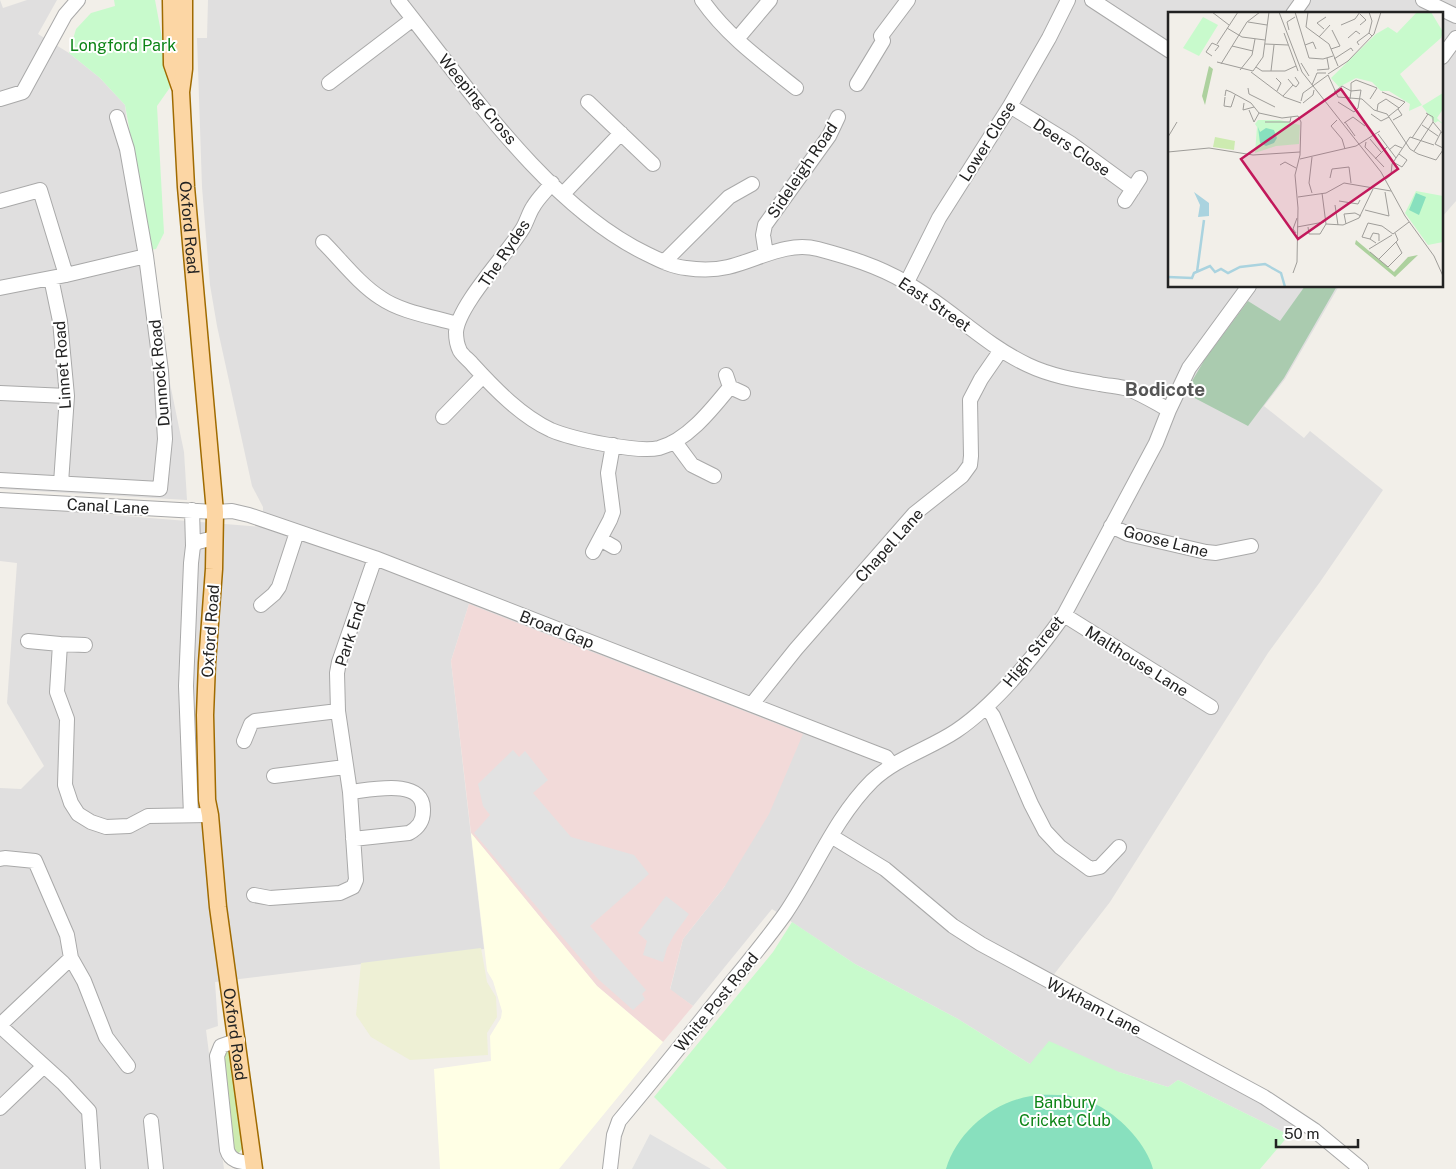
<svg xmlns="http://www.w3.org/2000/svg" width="1456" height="1169" viewBox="0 0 1456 1169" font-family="'Public Sans',sans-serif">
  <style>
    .residential { fill: #e0dfdf }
    .commercial { fill: #f2dad9 }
    .education { fill: #ffffe5 }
    .farmland { fill: #eef0d5 }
    .grass { fill: #cdebb0 }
    .cemetery { fill: #aacbaf }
    .park { fill: #c8facc }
    .pitch { fill: #88e0be }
    .parking { fill: #e2e2e2 }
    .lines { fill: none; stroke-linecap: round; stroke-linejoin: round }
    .minor-casing { stroke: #a9a9a9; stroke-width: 16 }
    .major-casing { stroke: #a06b00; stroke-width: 19 }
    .minor { stroke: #fff; stroke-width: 14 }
    .major { stroke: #fcd6a4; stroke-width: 16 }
    .labels { text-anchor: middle; stroke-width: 4; stroke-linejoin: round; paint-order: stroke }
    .park-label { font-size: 16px; fill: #0c8416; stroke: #fff }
    .street-label { font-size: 16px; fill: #222; stroke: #fff }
    .quarter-label { font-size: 19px; font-weight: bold; fill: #555; stroke: #fff }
    .inset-river { fill: none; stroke: #aad3df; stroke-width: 2.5 }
    .inset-road { fill: none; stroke: #9f9d99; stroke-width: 1 }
    .view { fill: #c2185b; fill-opacity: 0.15; stroke: #c2185b; stroke-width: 2.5 }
    .inset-edge { fill: none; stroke: #222; stroke-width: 2.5 }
  </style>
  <rect width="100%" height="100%" fill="#f2efe9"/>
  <path class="residential" d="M 0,0 L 3,8 L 27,0 L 57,0 L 38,34 L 69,53 L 100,78 L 125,105 L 138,215 L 162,344 L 184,452 L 187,500 L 0,489 Z
    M 208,0 L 1456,0 L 1456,201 L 1442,217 L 1442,14 L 1170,14 L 1170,286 L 1339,286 L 1285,379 L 1264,406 L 1304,438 L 1310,431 L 1383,490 L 1320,582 L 1268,653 L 1110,902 L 1045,986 L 1178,1059 L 1235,1087 L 1298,1125 L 1289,1135 L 1178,1080 L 1168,1087 L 1119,1072 L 1030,1064 L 958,1019 L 855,964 L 772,909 L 693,1006 L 670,990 L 683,939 L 725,886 L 469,604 L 451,661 L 484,949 L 215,982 L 218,1026 L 206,1030 L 224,1169 L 0,1169 L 0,788 L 21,789 L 44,766 L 7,703 L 17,563 L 0,561 L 0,506 L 263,527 L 263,507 L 252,486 L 217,326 L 210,285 L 202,187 L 197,38 L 207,38 Z"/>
  <path class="commercial" d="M 469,604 L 803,734 L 769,814 L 725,886 L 683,939 L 670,989 L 693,1006 L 663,1042 L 597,986 L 471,833 L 451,661 Z"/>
  <path class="education" d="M 471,833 L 597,986 L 663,1042 L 559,1169 L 440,1169 L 434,1069 L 491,1061 L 490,1036 L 501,1018 L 502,1011 L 493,981 L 487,971 Z"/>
  <path class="farmland" d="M 481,948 L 487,982 L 496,997 L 497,1017 L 487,1033 L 488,1055 L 410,1060 L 371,1037 L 356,1015 L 361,963 Z"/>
  <path class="grass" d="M 230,1049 L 242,1149 L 238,1154 L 232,1154 L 221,1051 Z"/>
  <path class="cemetery" d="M 1305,286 L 1337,286 L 1284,378 L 1248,426 L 1185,393 L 1205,359 L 1248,301 L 1280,321 Z"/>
  <path class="park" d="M 114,0 L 155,0 L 171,86 L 157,106 L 164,233 L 156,249 L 151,250 L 125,105 L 100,78 L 69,53 L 76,29 L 91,13 L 115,6 Z
    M 792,922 L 855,964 L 958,1019 L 1030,1064 L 1049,1041 L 1119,1072 L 1168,1087 L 1178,1080 L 1289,1135 L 1260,1169 L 727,1169 L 654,1097 L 773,952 Z"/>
  <path class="pitch" d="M 1067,1095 C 1078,1099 1091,1101 1101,1107 C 1122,1119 1147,1145 1153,1169 L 946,1169 C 957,1132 993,1102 1031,1096 C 1042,1094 1055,1095 1067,1095 Z"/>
  <path class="parking" d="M 513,750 L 519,757 L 525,751 L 548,780 L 533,793 L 571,837 L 634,855 L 649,874 L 590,926 L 646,990 L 642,994 L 645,999 L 633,1010 L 598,979 L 474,833 L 490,815 L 483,806 L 478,784 Z
    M 666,896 L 689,914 L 674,935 L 667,948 L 663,962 L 643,955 L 647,941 L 638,933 Z
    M 650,1134 L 711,1169 L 632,1169 Z"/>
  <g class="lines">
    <defs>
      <path id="minor" d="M 398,0 C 466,85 547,206 647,254 C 659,260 673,267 686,268 C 700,270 715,270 728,267 C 758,260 786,241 818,249 C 848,257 878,266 905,282 C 948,306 983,344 1028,365 C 1051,376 1076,380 1100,384 C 1109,386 1119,386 1128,389 C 1142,394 1156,403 1169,410
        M 702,0 C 727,36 762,61 796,88
        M 1092,0 L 1170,51
        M 1423,0 L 1456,16
        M 1293,14 L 1303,0
        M 737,39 L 770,0
        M 1442,57 L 1456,38
        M 329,83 L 413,19
        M 857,84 L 883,41 L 881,36 L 908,0
        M 0,99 L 23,92 L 65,15 L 78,0
        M 588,102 L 653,164
        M 1010,106 L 1070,143 L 1133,189
        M 552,183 C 546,191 538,198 533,207 C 529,213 527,221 523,228 C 508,253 458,305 456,332 C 456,338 457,345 460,351 C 463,356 469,360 473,365 C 495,389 521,416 551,430 C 572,439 638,453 659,448 C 688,440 712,409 730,387 L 726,375
        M 563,194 L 621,133
        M 0,201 L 40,190 L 66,275
        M 1125,201 L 1140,178
        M 323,242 C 341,260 359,284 381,298 C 401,312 434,317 457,324
        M 766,254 L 763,235 L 765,225 L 829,136 L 838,117
        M 664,262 L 729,197 L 752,184
        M 51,278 L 60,321 L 67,396 L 61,483
        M 907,282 L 939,218 L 1010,106 L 1049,38 L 1068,0
        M 0,288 L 66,275 L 146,256
        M 730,387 L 743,393
        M 0,393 L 67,396
        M 443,417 L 483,376
        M 675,442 L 692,465 L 714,476
        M 0,480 L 160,489 L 165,439 L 161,371 L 146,256 L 127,149 L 117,117
        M 0,500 L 215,512 L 232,511 L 249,515 L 375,558 L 878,754 L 886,757 L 892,765
        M 192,510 L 193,546
        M 1111,526 L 1128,534 L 1206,552 L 1216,553 L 1251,546
        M 600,539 L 614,547
        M 593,552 L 610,520 L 613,512 L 608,473 L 613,445
        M 261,605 L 274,594 L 279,587 L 297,532
        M 1064,615 L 1211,707
        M 28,641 L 60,644 L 57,692 L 67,719 L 65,785 L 71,803 L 78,814 L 91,822 L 106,827 L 129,826 L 148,816 L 210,815
        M 60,644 L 85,645
        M 752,704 L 796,649 L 914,514 L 962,476 L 970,465 L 971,456 L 970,400 L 981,379 L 1001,350
        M 986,707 L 993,716 L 1031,804 L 1045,831 L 1060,847 L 1090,869 L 1100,867 L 1119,847
        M 244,741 L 251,724 L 255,721 L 338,711
        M 274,776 L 345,767
        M 350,792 C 370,790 425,777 423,811 C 423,822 418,828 409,833 L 353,839
        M 191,815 L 186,686 L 191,563 L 193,546 L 198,542 L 214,538
        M 831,836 L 885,869 L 953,926 L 981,944 L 1264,1097 L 1314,1130 L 1361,1169
        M 0,859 L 5,858 L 35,861 L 67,935 L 71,958 L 84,981 L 106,1037 L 128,1066
        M 254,895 L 270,898 L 340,893 L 353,887 L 356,880 L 350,792 L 338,711 L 337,673 L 339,662 L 375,558
        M 0,1025 L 71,958
        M 0,1026 L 63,1083 L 89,1111 L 93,1169
        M 238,1040 L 221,1046 L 217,1056 L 227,1150 C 231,1163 242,1162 254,1163
        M 0,1108 L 44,1066
        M 151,1121 L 156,1169
        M 610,1169 L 614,1135 L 619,1121 C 654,1079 688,1037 722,994 C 743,968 765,942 785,914 C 815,870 834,819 872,781 C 896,758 929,749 956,731 C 996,704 1036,654 1064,615 L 1156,443 L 1169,410 L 1189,368 L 1249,286"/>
      <g id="major">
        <path d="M 171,0 L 172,64 L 180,87"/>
        <path id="s1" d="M 184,0 L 184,69 L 181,92 L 186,187 L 215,512 L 214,569 L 207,663 L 205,715 L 207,800 L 210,815 L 218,907 L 254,1169"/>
      </g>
    </defs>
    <use href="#minor" class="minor-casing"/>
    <use href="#major" class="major-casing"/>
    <use href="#minor" class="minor"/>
    <use href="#major" class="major"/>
  </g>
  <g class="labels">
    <g class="park-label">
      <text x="123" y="51">Longford Park</text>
      <text x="1065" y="1108">Banbury<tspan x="1065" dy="18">Cricket Club</tspan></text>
    </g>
    <g class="street-label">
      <text transform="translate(478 99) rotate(50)" y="6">Weeping Cross</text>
      <text transform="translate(987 141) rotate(-58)" y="6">Lower Close</text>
      <text transform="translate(1072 147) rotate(34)" y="6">Deers Close</text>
      <text transform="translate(802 170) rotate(-56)" y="6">Sideleigh Road</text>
      <text dy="6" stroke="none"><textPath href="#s1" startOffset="228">Oxford Road</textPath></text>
      <text transform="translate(504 253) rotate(-56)" y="6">The Rydes</text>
      <text transform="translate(935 304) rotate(34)" y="6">East Street</text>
      <text transform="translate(62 365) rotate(-94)" y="6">Linnet Road</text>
      <text transform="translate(159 373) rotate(-95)" y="6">Dunnock Road</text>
      <text transform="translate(108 506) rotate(3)" y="6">Canal Lane</text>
      <text transform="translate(1166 541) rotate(14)" y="6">Goose Lane</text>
      <text transform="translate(889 545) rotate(-48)" y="6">Chapel Lane</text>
      <text transform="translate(557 629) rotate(21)" y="6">Broad Gap</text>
      <text transform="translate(210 631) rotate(-86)" y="6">Oxford Road</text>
      <text transform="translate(350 634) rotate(-72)" y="6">Park End</text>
      <text transform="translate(1033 651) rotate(-51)" y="6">High Street</text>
      <text transform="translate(1137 661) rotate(32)" y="6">Malthouse Lane</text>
      <text transform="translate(716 1002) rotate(-51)" y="6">White Post Road</text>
      <text transform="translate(1094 1006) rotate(28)" y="6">Wykham Lane</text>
      <text dy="6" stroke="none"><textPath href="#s1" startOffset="1038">Oxford Road</textPath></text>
    </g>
    <g class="quarter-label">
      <text x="1165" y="396">Bodicote</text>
    </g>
  </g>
  <g transform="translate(1168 12)">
    <rect width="275" height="275" fill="#f2efe9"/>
    <path d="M 47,125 L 67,129 L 66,138 L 45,135 Z" fill="#cdebb0"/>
    <path d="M 41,54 L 45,57 L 37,93 L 34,84 ZM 188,228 L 226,260 L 240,245 L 250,243 L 227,265 L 187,232 Z" fill="#add19e"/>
    <path d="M 249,0 L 263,0 L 275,20 L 273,26 L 232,62 L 254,93 L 241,99 L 242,92 L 221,79 L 213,79 L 204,70 L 188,66 L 171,75 L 163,66 L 208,22 L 220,15 L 229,21 ZM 35,5 L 50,13 L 31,44 L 15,36 ZM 275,81 L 275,97 L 269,106 L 275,112 L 270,109 L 267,111 L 254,94 ZM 90,108 L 112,108 L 132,113 L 131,132 L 108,134 L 87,141 L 89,115 L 87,112 ZM 248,179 L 275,184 L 275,230 L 260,233 L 237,201 Z" fill="#c8facc"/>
    <path d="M 90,115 L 92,120 L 98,116 L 106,118 L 109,126 L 106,131 L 98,134 L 92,131 ZM 248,181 L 258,185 L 251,203 L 241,198 Z" fill="#88e0be"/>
    <path d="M 26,180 L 41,191 L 41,204 L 30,205 L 32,193 Z" fill="#aad3df"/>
    <path class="inset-river" d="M 29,260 L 36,208M 0,265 L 24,266 L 26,261 L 42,254 L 47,260 L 53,257 L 60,261 L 72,255 L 97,252 L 113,261 L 117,275"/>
    <path class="inset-road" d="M 44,0 L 61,13M 111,0 L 134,60 L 213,160 L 237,204 L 266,244 L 275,264M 127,0 L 141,46 L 155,47 L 165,44M 140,0 L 138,15 L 161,32 L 170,54M 201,0 L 204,9 L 201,21 L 204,24M 192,2 L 198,8 L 192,13M 80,10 L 99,13M 173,13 L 187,7 L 192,0M 59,16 L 74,25 L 97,28M 156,17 L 149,11 L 158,5M 121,18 L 119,10 L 127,5M 116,21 L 130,59M 151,25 L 162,13M 180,26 L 188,19 L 192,22M 49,32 L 70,0M 97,32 L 120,33M 137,33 L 145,30 L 148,37M 191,33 L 189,30 L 201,21M 64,34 L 85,39M 163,37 L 172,34 L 164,18M 44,44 L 38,40 L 44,31 L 51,34 L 47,39M 166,47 L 183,36 L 185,39M 49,50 L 85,59 L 95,45 L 101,0M 133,51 L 141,64M 53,52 L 79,10 L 92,0M 88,55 L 94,59 L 117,59 L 128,54M 72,58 L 84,43 L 87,27M 149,58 L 161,57 L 159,46M 103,59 L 106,33M 83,60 L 116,85 L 133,91M 160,62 L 180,49 L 206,22 L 213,0M 160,63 L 170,85 L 194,87 L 206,98 L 219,102 L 242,137 L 250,142 L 268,148 L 275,138M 108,66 L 113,71 L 109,79M 125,73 L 128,75 L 131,71 L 127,65M 144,73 L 149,61 L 158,61M 80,76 L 81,82 L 107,95M 166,80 L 174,74 L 183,79 L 182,87M 214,80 L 237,90 L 231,96M 57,84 L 58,78 L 63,80 L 83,91 L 91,101 L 114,106 L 130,104M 115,84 L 125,73 L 120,67M 57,85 L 56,94 L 63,95 L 67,83M 133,89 L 135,81 L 160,63M 170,90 L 186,100 L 190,96 L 193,78 L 183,79 L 183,71 L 188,68 L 209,76 L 202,87M 76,91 L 75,98 L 86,95M 135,91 L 145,83 L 146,78M 81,98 L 86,110 L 91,101M 209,99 L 210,92 L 218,87 L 231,96 L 221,104M 258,101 L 265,105 L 265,110 L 275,122M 203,102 L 213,109 L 221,105M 169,108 L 163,114 L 174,127 L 177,137M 225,108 L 234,103 L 230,97M 97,110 L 122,110 L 123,105M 177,110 L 187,124M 176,111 L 185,105 L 197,114M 254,113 L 270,124M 273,120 L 267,132 L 275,136M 210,122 L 228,146M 0,125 L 9,110M 244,126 L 260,102M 202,127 L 213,140M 198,130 L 197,135 L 216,155M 221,138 L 227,133 L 234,136M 246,139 L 265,110M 0,140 L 41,136 L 85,143 L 132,140M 132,147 L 188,134 L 212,119M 207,147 L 219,135M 225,150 L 234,155 L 239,148 L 231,142M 112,153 L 117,150 L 128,156M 162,166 L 164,157 L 181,155 L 183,171M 218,167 L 223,163 L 224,152 L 242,125 L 266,133M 144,181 L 141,171 L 144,145M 154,181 L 158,212M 130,185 L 158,181 L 176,171 L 223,179M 171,189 L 190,192 L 192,188M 167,193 L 170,213M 197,198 L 221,204 L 217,180M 158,212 L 175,213 L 191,206 L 205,177M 178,212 L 176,202 L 187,201 L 193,204M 129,215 L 156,210M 140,215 L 141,222 L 152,222 L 158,212M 128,221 L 125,217 L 129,206M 202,227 L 194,225 L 200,211 L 214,214 L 225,222 L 241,210M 208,231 L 202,227 L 205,221 L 211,222 L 211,229M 201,237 L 224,223M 202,240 L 220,255 L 234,241 L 228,230M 211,247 L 230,228 L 227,221M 125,261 L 129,250 L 130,196 L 127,163 L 132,143 L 133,110 L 130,104"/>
    <path class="view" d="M 173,77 L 230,157 L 130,227 L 73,147 Z"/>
    <rect width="275" height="275" class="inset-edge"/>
  </g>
  <path d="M1276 1139v8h82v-8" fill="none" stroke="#222222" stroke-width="2.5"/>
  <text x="1284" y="1139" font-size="15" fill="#222222" stroke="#ffffff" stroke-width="4" paint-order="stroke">50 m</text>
</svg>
